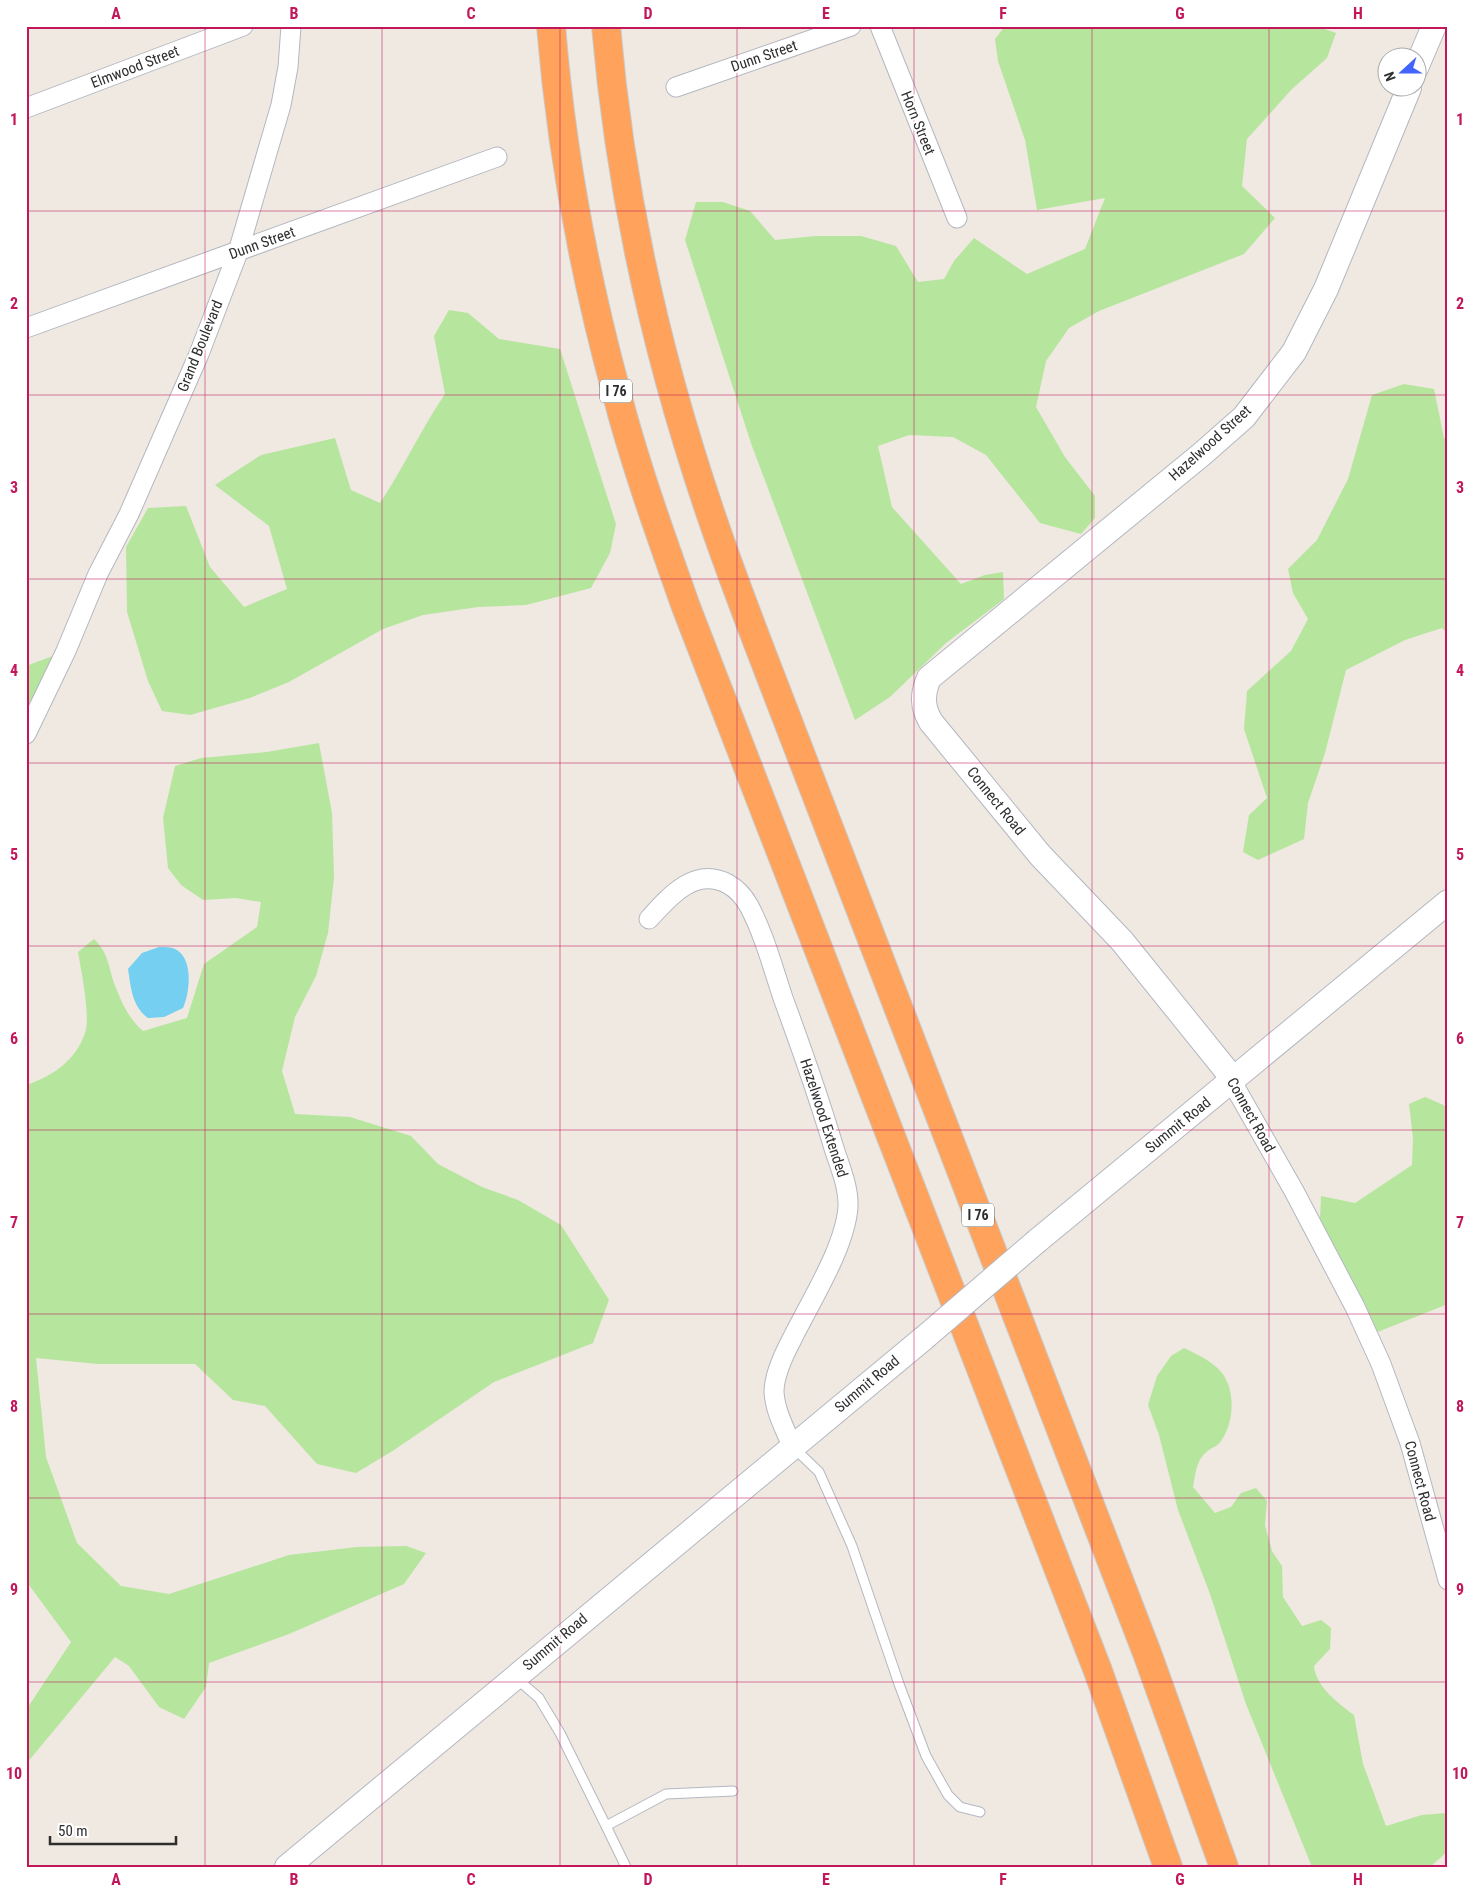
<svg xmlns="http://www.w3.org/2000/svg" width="1474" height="1893" viewBox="0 0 1474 1893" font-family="'Roboto Condensed',sans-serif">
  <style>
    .green { fill: #b6e59e }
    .water { fill: #75cff0 }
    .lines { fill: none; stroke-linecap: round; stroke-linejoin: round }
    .service-casing { stroke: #b4b7c1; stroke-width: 11 }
    .minor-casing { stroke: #b4b7c1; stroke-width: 21 }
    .tertiary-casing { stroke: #b4b7c1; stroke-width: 26 }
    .motorway-casing { stroke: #c9c9c9; stroke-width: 30 }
    .service { stroke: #fff; stroke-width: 9 }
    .minor { stroke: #fff; stroke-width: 19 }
    .tertiary { stroke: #fff; stroke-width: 24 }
    .motorway { stroke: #ffa35c; stroke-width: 28 }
    .tertiary-bridge-casing { stroke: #b4b7c1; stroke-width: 26; stroke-linecap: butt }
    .tertiary-bridge { stroke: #fff; stroke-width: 24 }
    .grid { fill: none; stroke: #c2185b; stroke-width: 1; stroke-opacity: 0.55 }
    .labels { text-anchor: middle; stroke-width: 4; stroke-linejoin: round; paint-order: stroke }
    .shield { fill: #fff; stroke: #6d6d6d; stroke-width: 1 }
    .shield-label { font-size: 14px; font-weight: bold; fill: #2e2e2e }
    .street-label { font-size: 15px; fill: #2e2e2e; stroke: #fff }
    .neatline { fill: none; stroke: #c2185b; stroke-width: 2 }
    .grid-label { font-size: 16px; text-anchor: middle; font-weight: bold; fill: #c2185b }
  </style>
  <rect width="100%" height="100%" fill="#efe9e1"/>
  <path class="green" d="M 1005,26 L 1316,26 L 1336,33 L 1327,58 L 1292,89 L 1247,139 L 1242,186 L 1275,218 L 1244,254 L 1099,311 L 1069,328 L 1046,361 L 1036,407 L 1065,457 L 1095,496 L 1095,518 L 1081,534 L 1040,523 L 986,455 L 953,437 L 909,435 L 878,446 L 892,507 L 961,584 L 985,575 L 1003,572 L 1004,599 L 946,643 L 890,697 L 855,720 L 752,446 L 685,240 L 696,202 L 723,202 L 750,211 L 775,240 L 816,236 L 861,236 L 896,246 L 918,282 L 944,279 L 954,261 L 974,238 L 1027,274 L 1085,249 L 1105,198 L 1037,210 L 1025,140 L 998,61 L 995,39 Z
    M 449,310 L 468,313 L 499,339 L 560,349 L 616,524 L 610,553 L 591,588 L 526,605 L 478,607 L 423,615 L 383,629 L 289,682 L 250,698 L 190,715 L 162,711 L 148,681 L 127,612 L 126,547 L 148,508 L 186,506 L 210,567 L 244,607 L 287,589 L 269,526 L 215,485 L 261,455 L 335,438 L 351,490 L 380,503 C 404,467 421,429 445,394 L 434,336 Z
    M 1404,384 L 1434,389 L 1444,438 L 1448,442 L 1448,634 L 1442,628 L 1405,640 L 1346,670 L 1325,753 L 1308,803 L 1304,839 L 1258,860 L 1243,852 L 1249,815 L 1267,798 L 1244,729 L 1247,691 L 1291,651 L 1308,619 L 1293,593 L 1288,569 L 1317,540 L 1348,479 L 1372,395 Z
    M 66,651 L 26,734 L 26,666 Z
    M 319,743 L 332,813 L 334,877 L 328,933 L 316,976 L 295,1017 L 282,1071 L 295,1114 L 350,1117 L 411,1136 L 438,1164 L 482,1187 L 518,1200 L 561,1225 L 609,1300 L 593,1343 L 494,1382 L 394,1450 L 356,1473 L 317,1464 L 265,1406 L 233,1400 L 195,1364 L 98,1364 L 36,1358 L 46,1457 L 77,1543 L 121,1586 L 169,1594 L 289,1555 L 357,1547 L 406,1546 L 426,1553 L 404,1584 L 289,1634 L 209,1663 L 206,1687 L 184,1719 L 159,1707 L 129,1666 L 115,1657 L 26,1764 L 26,1710 L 71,1642 L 26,1581 L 26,1085 C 52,1077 76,1060 85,1033 C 91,1018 81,969 78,952 L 94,939 C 110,954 108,969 116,988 C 122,1004 130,1020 143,1031 L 187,1018 L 204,964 L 257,927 L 261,902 L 236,898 L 203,900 L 181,885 L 168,868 L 163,818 L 175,766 L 201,758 L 267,752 Z
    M 1425,1097 L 1448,1107 L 1448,1304 L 1375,1333 L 1369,1315 L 1320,1219 L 1321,1196 L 1355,1203 L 1412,1165 L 1413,1138 L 1409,1104 Z
    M 1184,1348 C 1196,1354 1213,1361 1222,1373 C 1236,1391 1234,1423 1221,1441 C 1218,1446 1213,1447 1209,1450 C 1196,1459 1196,1472 1193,1487 L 1215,1513 L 1231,1507 L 1241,1493 L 1256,1488 L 1267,1501 L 1265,1525 L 1272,1551 L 1282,1566 L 1283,1597 L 1302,1626 L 1321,1620 L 1331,1628 L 1330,1649 L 1314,1666 C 1316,1687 1338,1703 1354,1715 L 1363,1764 L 1386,1826 L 1422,1815 L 1446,1813 L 1448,1815 L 1448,1851 L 1430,1867 L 1312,1867 L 1246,1704 L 1210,1594 L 1178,1510 L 1159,1435 L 1148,1405 L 1157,1376 L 1171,1356 Z"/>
  <path class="water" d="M 159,947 C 164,947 171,947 175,949 C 194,958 190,993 183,1008 L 164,1017 L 148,1018 C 132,1006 131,988 128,969 L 142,953 Z"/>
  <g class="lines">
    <defs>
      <path id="service" d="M 794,1448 L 819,1472 L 852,1546 L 899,1684 L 926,1756 L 948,1795 L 960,1807 L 980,1812
        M 516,1678 L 539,1698 L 560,1733 L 606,1826 L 666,1794 L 733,1791
        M 606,1826 L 626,1867"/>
      <path id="minor" d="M 880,26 L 957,218
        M 676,87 L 851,26
        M 26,108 L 243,26
        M 26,328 L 497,157
        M 26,734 L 66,651 L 98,574 L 129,514 L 199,354 L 238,252 L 281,105 L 288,67 L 291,26
        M 649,919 C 669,897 695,866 728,884 C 737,889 744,897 749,906 C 764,934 773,968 783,998 C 801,1047 818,1095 833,1145 C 839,1165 849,1186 848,1207 C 845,1248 810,1302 792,1339 C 784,1354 774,1375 774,1392 C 775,1411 785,1429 792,1446
        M 1232,1082 L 1294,1191 L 1355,1307 L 1381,1364 L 1410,1443 L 1448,1580"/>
      <path id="tertiary" d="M 1416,68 L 1434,26
        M 1232,1082 L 1226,1070 L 1122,941 L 1040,855 L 931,722 C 922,707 922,694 929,678 L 1202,454 L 1244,417 L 1294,352 L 1326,289 L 1409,88
        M 1037,1241 L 1448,902
        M 287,1867 L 924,1338"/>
      <path id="motorway" d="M 551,26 C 561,149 584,273 616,391 C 635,465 661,536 686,607 L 1098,1671 L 1168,1867
        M 606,26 C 620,191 657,356 710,512 C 726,560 744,607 762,654 L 1147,1653 L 1224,1867"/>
    </defs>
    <use href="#service" class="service-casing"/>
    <use href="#minor" class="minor-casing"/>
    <use href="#tertiary" class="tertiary-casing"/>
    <use href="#motorway" class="motorway-casing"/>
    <use href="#service" class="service"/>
    <use href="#minor" class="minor"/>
    <use href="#tertiary" class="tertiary"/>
    <use href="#motorway" class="motorway"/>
    <defs>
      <path id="tertiary-bridge" d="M 924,1338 L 1037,1241"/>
    </defs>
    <use href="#tertiary-bridge" class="tertiary-bridge-casing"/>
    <use href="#tertiary-bridge" class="tertiary-bridge"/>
  </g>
  <path class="grid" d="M 205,26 L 205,1867M 382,26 L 382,1867M 560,26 L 560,1867M 737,26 L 737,1867M 914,26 L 914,1867M 1092,26 L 1092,1867M 1269,26 L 1269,1867M 26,211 L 1448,211M 26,395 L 1448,395M 26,579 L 1448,579M 26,763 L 1448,763M 26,946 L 1448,946M 26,1130 L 1448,1130M 26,1314 L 1448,1314M 26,1498 L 1448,1498M 26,1682 L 1448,1682"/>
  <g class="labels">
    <g class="shield">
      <rect x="600" y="379.5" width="32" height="23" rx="4"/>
      <rect x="962" y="1203.5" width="32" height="23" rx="4"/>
    </g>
    <g class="shield-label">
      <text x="616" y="396">I 76</text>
      <text x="978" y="1220">I 76</text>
    </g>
    <g class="street-label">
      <text transform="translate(764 56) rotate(-19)" y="5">Dunn Street</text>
      <text transform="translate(135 67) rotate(-21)" y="5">Elmwood Street</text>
      <text transform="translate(918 123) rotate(68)" y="5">Horn Street</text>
      <text transform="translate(262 243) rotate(-20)" y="5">Dunn Street</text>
      <text transform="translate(200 346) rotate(-68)" y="5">Grand Boulevard</text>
      <text transform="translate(1210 443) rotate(-42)" y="5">Hazelwood Street</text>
      <text transform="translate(996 801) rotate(51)" y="5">Connect Road</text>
      <text transform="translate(1251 1115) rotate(61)" y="5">Connect Road</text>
      <text transform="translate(824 1118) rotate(72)" y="5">Hazelwood Extended</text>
      <text transform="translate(1178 1125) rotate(-39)" y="5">Summit Road</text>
      <text transform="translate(867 1384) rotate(-40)" y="5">Summit Road</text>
      <text transform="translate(1420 1481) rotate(75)" y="5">Connect Road</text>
      <text transform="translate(555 1642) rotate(-40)" y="5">Summit Road</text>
    </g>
  </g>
  <rect width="1474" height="1893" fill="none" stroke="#ffffff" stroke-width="55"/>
  <g transform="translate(1402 72) rotate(249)"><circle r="24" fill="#ffffff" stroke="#ababab"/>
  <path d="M0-4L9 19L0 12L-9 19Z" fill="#4264fb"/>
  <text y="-8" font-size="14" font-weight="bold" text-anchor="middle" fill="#2e2e2e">N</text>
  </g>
  <path d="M50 1836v8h126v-8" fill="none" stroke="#2e2e2e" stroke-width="2.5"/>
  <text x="58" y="1836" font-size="15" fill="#2e2e2e" stroke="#ffffff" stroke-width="4" paint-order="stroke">50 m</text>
  <rect x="28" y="28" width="1418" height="1838" class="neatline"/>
  <g class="grid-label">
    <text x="116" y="19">A</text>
    <text x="294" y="19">B</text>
    <text x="471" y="19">C</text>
    <text x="648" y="19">D</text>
    <text x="826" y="19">E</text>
    <text x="1003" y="19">F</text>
    <text x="1180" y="19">G</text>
    <text x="1358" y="19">H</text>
    <text x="14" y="125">1</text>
    <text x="1460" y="125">1</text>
    <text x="14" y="309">2</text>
    <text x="1460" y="309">2</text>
    <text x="14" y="493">3</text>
    <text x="1460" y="493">3</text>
    <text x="14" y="676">4</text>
    <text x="1460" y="676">4</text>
    <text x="14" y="860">5</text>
    <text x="1460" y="860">5</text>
    <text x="14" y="1044">6</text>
    <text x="1460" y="1044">6</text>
    <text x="14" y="1228">7</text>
    <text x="1460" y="1228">7</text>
    <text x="14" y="1412">8</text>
    <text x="1460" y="1412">8</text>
    <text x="14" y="1595">9</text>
    <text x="1460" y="1595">9</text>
    <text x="14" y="1779">10</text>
    <text x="1460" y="1779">10</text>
    <text x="116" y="1885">A</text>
    <text x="294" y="1885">B</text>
    <text x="471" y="1885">C</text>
    <text x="648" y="1885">D</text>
    <text x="826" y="1885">E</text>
    <text x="1003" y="1885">F</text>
    <text x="1180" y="1885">G</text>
    <text x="1358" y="1885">H</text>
  </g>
</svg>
